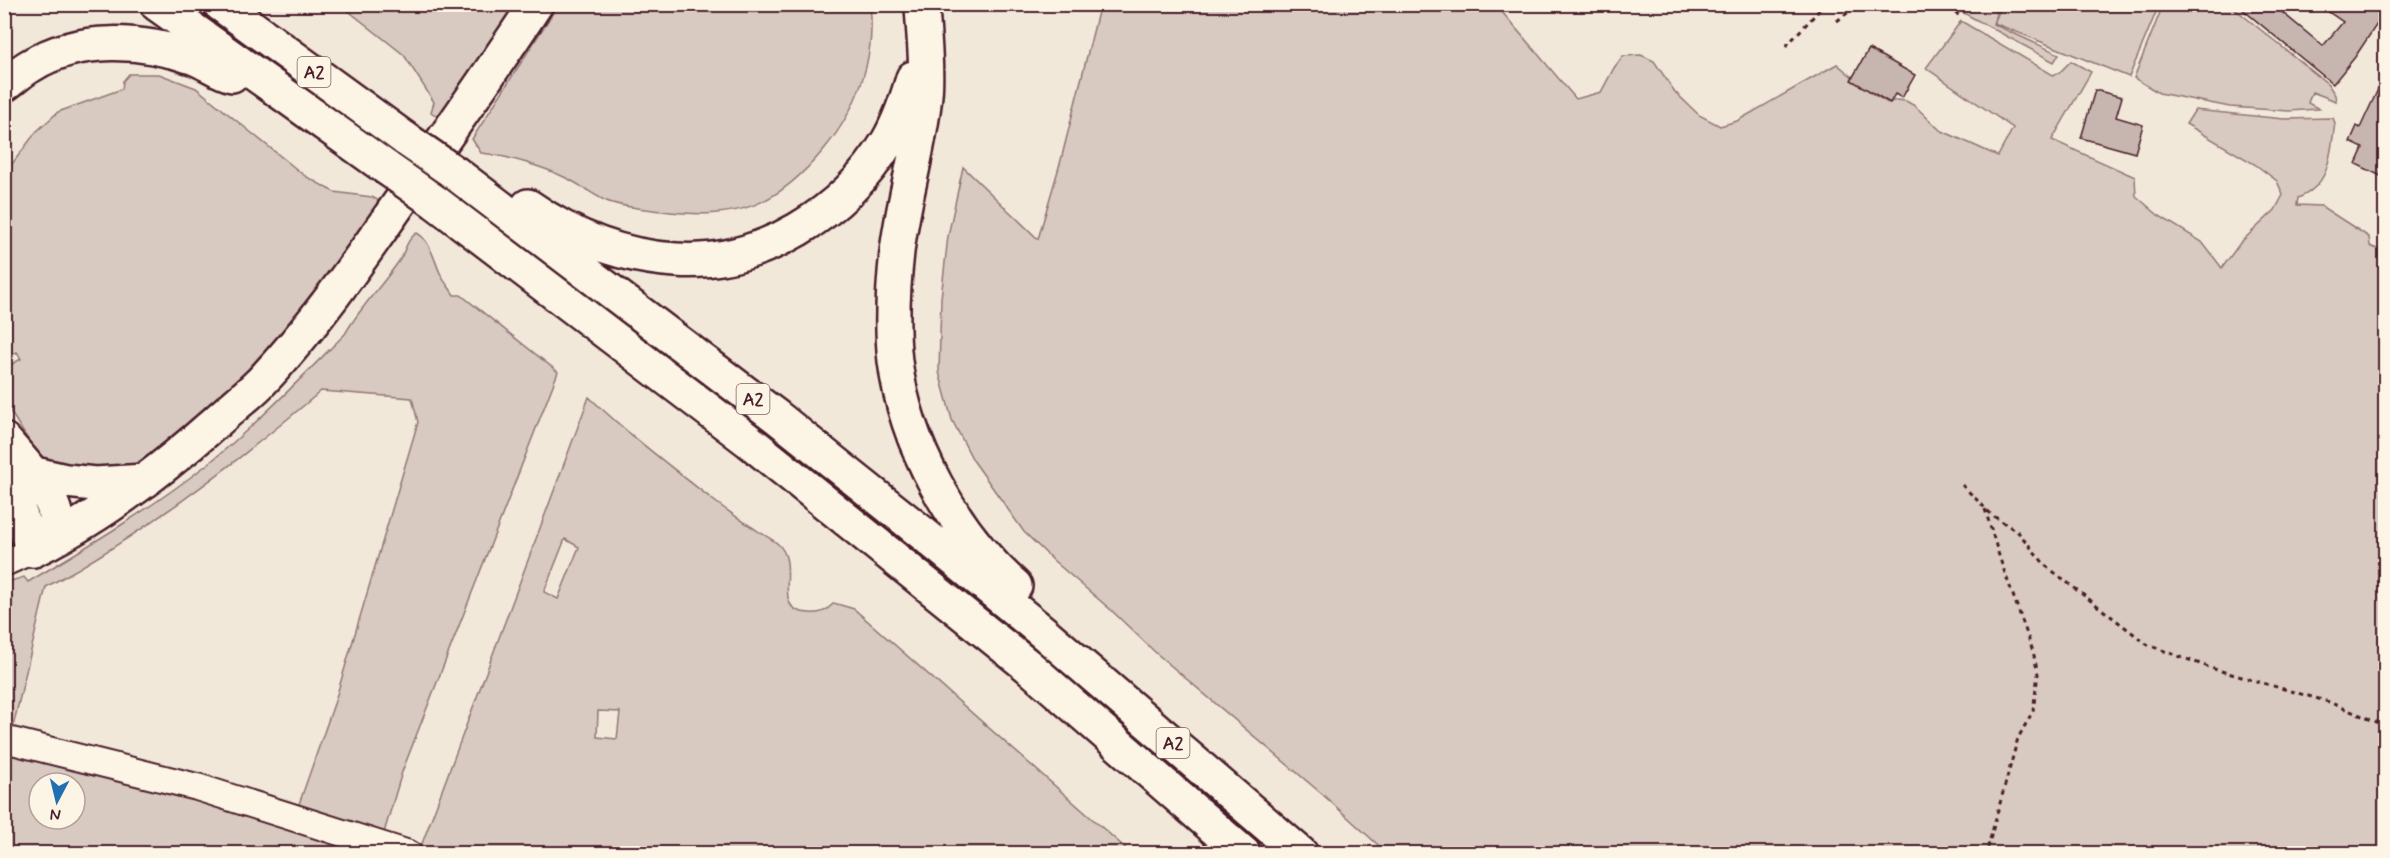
<svg xmlns="http://www.w3.org/2000/svg" width="2390" height="858" viewBox="0 0 2390 858" font-family="Mynerve,sans-serif">
  <style>
    .green { fill: #d8cac0; stroke: #917476; stroke-width: 1.5; fill-rule: evenodd }
    .building { fill: #c7b6af; stroke: #4a1f2b; stroke-width: 1.5 }
    .lines { fill: none; stroke-linecap: round; stroke-linejoin: round }
    .minor-casing { stroke: #4a1f2b; stroke-width: 30 }
    .major-casing { stroke: #4a1f2b; stroke-width: 38 }
    .highway-casing { stroke: #4a1f2b; stroke-width: 38 }
    .path { stroke: #4a1f2b; stroke-width: 3; stroke-dasharray: 4.5 4.5; stroke-linecap: butt }
    .minor { stroke: #fcf5e5; stroke-width: 26 }
    .major { stroke: #fcf5e5; stroke-width: 33 }
    .highway { stroke: #fcf5e5; stroke-width: 33 }
    .highway-bridge-casing { stroke: #4a1f2b; stroke-width: 38; stroke-linecap: butt }
    .highway-bridge { stroke: #fcf5e5; stroke-width: 33 }
    .labels { text-anchor: middle; stroke-width: 4.5; stroke-linejoin: round; paint-order: stroke }
    .shield { fill: #fcf5e5; stroke: #7f5f63; stroke-width: 1.5 }
    .shield-label { font-size: 18px; font-weight: bold; fill: #4a1f2b }
  </style>
  <rect width="100%" height="100%" fill="#f1e8da"/>
  <filter id="ink" filterUnits="userSpaceOnUse"><feTurbulence type="fractalNoise" baseFrequency=".0167" numOctaves="2"/><feDisplacementMap in="SourceGraphic" scale="12" xChannelSelector="R" yChannelSelector="G"/><feConvolveMatrix kernelMatrix="1 2 1 2 8 2 1 2 1" color-interpolation-filters="sRGB"/></filter>
  <g filter="url(#ink)">
    <path class="green" d="M 1100,4 L 1496,5 L 1576,99 L 1601,92 L 1614,68 L 1623,56 L 1641,55 L 1654,61 L 1675,92 L 1699,115 L 1720,126 L 1737,121 L 1837,64 L 1874,95 L 1888,103 L 1896,100 L 1906,101 L 1915,106 L 1940,130 L 1998,156 L 2013,128 L 1926,68 L 1961,21 L 2053,75 L 2060,72 L 2071,61 L 2091,72 L 2052,140 L 2135,177 L 2136,196 L 2158,215 L 2202,242 L 2222,268 L 2240,243 L 2275,210 L 2283,195 L 2277,181 L 2256,165 L 2186,124 L 2195,110 L 2284,119 L 2333,118 L 2335,123 C 2330,154 2331,185 2298,198 L 2297,205 L 2321,206 L 2369,237 L 2370,246 L 2382,251 L 2385,250 L 2385,853 L 1387,853 L 1322,794 L 1156,653 L 1111,610 L 1054,561 L 1024,532 L 973,460 L 952,420 L 939,372 L 941,298 L 948,236 L 963,167 L 1038,239 L 1061,160 Z
      M 341,5 L 521,5 L 444,121 L 431,112 L 434,102 L 404,55 Z
      M 558,5 L 870,5 C 876,56 858,108 825,148 C 776,208 737,220 662,211 C 644,209 620,207 604,200 C 590,193 578,183 564,177 C 544,167 504,155 481,153 L 472,139 Z
      M 1949,5 L 1999,5 L 1993,24 L 2059,54 L 2054,62 Z
      M 2002,5 L 2002,4 L 2159,5 L 2129,77 L 1994,23 Z
      M 2163,5 L 2230,5 L 2328,84 L 2335,95 L 2336,101 L 2312,92 L 2308,103 L 2319,109 L 2289,111 L 2230,107 L 2159,93 L 2134,78 Z
      M 129,74 L 159,74 L 196,88 L 305,176 L 334,192 L 372,197 L 381,202 L 321,298 L 190,431 L 133,465 L 102,476 L 48,461 L 35,451 L 5,403 L 5,368 L 21,359 L 17,352 L 4,359 L 4,196 L 12,164 L 36,132 L 58,112 L 122,89 L 123,81 Z
      M 417,233 C 431,241 434,261 441,275 C 444,282 450,288 454,295 L 461,295 L 558,372 L 402,772 L 383,836 L 298,807 L 335,701 L 418,422 L 412,398 L 321,391 C 235,464 145,533 46,587 L 12,731 L 5,729 L 4,583 L 24,577 L 28,582 C 90,545 152,508 209,463 C 257,424 301,378 345,334 C 360,307 382,286 399,261 C 405,252 407,238 417,233 Z
      M 589,397 C 628,434 671,467 713,500 C 726,510 741,520 755,529 C 762,534 771,538 778,544 C 802,566 768,612 810,613 C 821,614 826,611 834,603 L 854,609 L 1131,853 L 433,854 L 420,849 ZM 565,539 L 579,547 L 558,599 L 544,592 ZM 598,711 L 620,712 L 617,739 L 597,737 Z
      M 4,745 L 387,853 L 5,853 ZM 39,783 L 75,783 L 75,819 L 39,819 Z"/>
    <path class="building" d="M 2236,4 L 2272,4 L 2323,46 L 2343,22 L 2317,4 L 2376,4 L 2385,12 L 2355,57 L 2333,84 Z
      M 1869,49 L 1915,75 L 1902,98 L 1895,94 L 1890,103 L 1851,80 Z
      M 2385,74 L 2385,178 L 2356,164 L 2363,148 L 2350,142 L 2357,126 L 2360,128 Z
      M 2095,90 L 2122,97 L 2116,117 L 2143,125 L 2135,153 L 2081,138 Z"/>
    <g class="lines">
      <defs>
        <path id="minor" d="M 4,563 L 33,550
          M 4,739 L 197,787 L 409,854"/>
        <path id="major" d="M 33,550 C 100,518 161,471 216,422 C 230,409 246,397 260,383 C 315,325 361,258 407,192 C 450,130 494,68 536,4"/>
        <path id="highway" d="M 157,4 L 388,169
          M 220,4 L 407,140
          M 922,4 C 923,34 928,66 925,95 C 920,148 903,200 897,252 C 893,288 891,326 895,361 C 905,443 954,533 1015,586
          M 4,85 C 13,79 21,71 30,66 C 79,35 143,40 195,58 C 208,63 219,72 232,75
          M 455,173 L 777,417 L 921,532 L 1044,633 L 1301,854
          M 435,202 L 749,441 L 1028,666 L 1244,854
          M 528,206 C 572,237 623,257 676,260 C 761,266 845,212 888,141 C 899,122 907,99 913,78
          M 4,440 C 20,459 59,498 56,524 C 55,530 51,536 49,542
          M 4,461 L 13,495 L 33,550
          M 31,473 L 66,481 L 95,484 L 145,481"/>
      </defs>
      <use href="#minor" class="minor-casing"/>
      <use href="#major" class="major-casing"/>
      <use href="#highway" class="highway-casing"/>
      <path class="path" d="M 1939,4 L 1959,15
        M 1837,21 L 1855,7 L 1864,4
        M 1786,46 L 1825,4
        M 1962,485 L 1992,515 L 2018,532 L 2046,566 L 2148,645 L 2214,669 L 2329,702 L 2386,726
        M 1985,509 L 2000,559 L 2033,651 L 2038,674 L 2033,711 L 2018,738 L 1986,854"/>
      <use href="#minor" class="minor"/>
      <use href="#major" class="major"/>
      <use href="#highway" class="highway"/>
      <defs>
        <path id="highway-bridge" d="M 407,140 L 455,173
          M 388,169 L 435,202"/>
      </defs>
      <use href="#highway-bridge" class="highway-bridge-casing"/>
      <use href="#highway-bridge" class="highway-bridge"/>
    </g>
  </g>
  <g class="labels">
    <g class="shield">
      <rect x="297.5" y="57" width="33" height="30" rx="4.5"/>
      <rect x="736.5" y="384" width="33" height="30" rx="4.5"/>
      <rect x="1156.5" y="728" width="33" height="30" rx="4.5"/>
    </g>
    <g class="shield-label">
      <text x="314" y="78">A2</text>
      <text x="753" y="405">A2</text>
      <text x="1173" y="749">A2</text>
    </g>
  </g>
  <rect width="2390" height="858" fill="none" stroke="#fcf5e5" stroke-width="24"/>
  <rect x="12" y="12" width="2366" height="834" fill="none" stroke="#4a1f2b" stroke-width="2" filter="url(#ink)"/>
  <g transform="translate(57 801) rotate(187)"><circle r="28" fill="#fcf5e5" stroke="#b59f9b" stroke-width="1.5"/>
  <path d="M0-4.5L10 22L0 15L-10 22Z" fill="#1f6fb2"/>
  <text y="-9" font-size="16" font-weight="bold" text-anchor="middle" fill="#4a1f2b">N</text>
  </g>
</svg>
